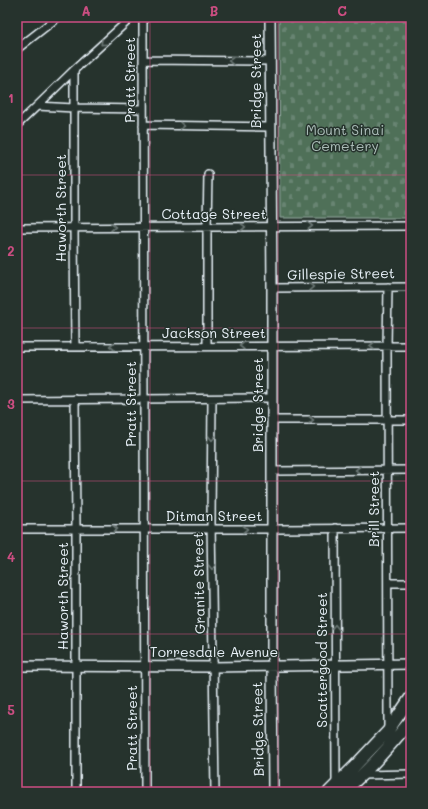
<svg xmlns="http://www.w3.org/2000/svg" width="428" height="809" viewBox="0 0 428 809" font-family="Mali,sans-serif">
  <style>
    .cemetery { fill: url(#cemetery-stones); stroke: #9cb0a8 }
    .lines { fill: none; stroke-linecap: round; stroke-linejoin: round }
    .minor-casing { stroke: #e8f1f8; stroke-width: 10 }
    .secondary-casing { stroke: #e8f1f8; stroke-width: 12 }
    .primary-casing { stroke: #e8f1f8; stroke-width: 14 }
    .minor { stroke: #26332d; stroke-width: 7 }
    .secondary { stroke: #26332d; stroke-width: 9 }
    .primary { stroke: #26332d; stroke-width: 11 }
    .oneway { stroke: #6a7674 }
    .grid { fill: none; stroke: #cc4e82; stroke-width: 1; stroke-opacity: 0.55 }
    .labels { text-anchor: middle; stroke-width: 3; stroke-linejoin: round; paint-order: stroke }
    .street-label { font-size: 14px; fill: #e8f1f8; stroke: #26332d }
    .park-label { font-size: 14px; fill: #abbdb8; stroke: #26332d }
    .neatline { fill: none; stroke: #cc4e82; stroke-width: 1.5 }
    .grid-label { font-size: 13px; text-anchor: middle; font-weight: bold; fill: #cc4e82 }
  </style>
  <defs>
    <pattern id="cemetery-stones" width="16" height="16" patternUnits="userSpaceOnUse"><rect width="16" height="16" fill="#4f6f59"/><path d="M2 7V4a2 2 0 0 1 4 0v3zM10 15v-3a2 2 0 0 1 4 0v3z" fill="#688472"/></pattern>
  </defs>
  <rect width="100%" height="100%" fill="#26332d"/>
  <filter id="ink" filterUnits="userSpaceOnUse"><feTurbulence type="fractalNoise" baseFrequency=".025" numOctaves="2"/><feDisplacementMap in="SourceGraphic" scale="8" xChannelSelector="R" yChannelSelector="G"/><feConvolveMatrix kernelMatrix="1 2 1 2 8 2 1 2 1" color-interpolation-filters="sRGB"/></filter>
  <g filter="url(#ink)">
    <path class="cemetery" d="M 279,17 L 411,17 L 411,218 L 280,218 Z"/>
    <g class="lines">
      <defs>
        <path id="minor" d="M 141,17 L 143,22 L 143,32 L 145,792
          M 17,49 L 58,17
          M 143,60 L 270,61
          M 74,70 L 74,228 L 75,347
          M 37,106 L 74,108 L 143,109
          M 17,125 L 37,106 L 74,70 L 132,17
          M 143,125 L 270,127
          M 17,228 L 411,226
          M 388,287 L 387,346 L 388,731
          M 272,288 L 411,287
          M 207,346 L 207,227 L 208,174
          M 17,347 L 411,346
          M 75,399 L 76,530 L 76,792
          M 212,399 L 211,522 L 215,792
          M 17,400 L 271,398
          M 272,420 L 411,420
          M 272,471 L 411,470
          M 335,528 L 336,786
          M 17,529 L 278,529 L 411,528
          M 388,583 L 411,583
          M 361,775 L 411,774"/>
        <path id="secondary" d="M 270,17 L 272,288 L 272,667 L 273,792
          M 17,666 L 213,667 L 411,664"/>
        <path id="primary" d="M 329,792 L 353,768 L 388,731 L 411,697
          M 343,792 C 369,770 390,746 411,720"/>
      </defs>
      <use href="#minor" class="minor-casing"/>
      <use href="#secondary" class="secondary-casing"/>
      <use href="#primary" class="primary-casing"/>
      <use href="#minor" class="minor"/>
      <use href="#secondary" class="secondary"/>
      <use href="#primary" class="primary"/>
    </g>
    <defs><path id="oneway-chevron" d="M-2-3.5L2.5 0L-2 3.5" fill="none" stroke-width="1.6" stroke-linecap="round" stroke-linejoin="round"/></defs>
    <g class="oneway">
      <use href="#oneway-chevron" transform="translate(103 43) rotate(138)"/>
      <use href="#oneway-chevron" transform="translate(231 61) rotate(-179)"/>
      <use href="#oneway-chevron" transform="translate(182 126) rotate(1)"/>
      <use href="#oneway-chevron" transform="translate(310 226)"/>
      <use href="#oneway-chevron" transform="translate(113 227)"/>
      <use href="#oneway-chevron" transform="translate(243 227) rotate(-1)"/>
      <use href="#oneway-chevron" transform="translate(311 287) rotate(-1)"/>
      <use href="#oneway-chevron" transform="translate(112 346) rotate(180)"/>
      <use href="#oneway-chevron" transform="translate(242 346) rotate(180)"/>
      <use href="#oneway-chevron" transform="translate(372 346) rotate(180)"/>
      <use href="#oneway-chevron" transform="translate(311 420)"/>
      <use href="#oneway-chevron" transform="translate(212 438) rotate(91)"/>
      <use href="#oneway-chevron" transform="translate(358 470) rotate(180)"/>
      <use href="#oneway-chevron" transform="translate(115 529)"/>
      <use href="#oneway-chevron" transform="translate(245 529)"/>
      <use href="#oneway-chevron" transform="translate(212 567) rotate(89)"/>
      <use href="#oneway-chevron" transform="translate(335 627) rotate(-90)"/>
    </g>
  </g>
  <path class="grid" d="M 150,17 L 150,792M 278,17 L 278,792M 17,175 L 411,175M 17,328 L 411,328M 17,481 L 411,481M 17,634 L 411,634"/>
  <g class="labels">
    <g class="street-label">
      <text transform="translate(130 80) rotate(-90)" y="5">Pratt Street</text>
      <text transform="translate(256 81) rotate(-90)" y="5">Bridge Street</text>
      <text transform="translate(61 208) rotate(-90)" y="5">Haworth Street</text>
      <text x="214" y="219">Cottage Street</text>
      <text transform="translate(341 274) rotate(-1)" y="5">Gillespie Street</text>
      <text x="214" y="338">Jackson Street</text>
      <text transform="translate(131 404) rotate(-90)" y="5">Pratt Street</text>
      <text transform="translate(258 405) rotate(-90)" y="5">Bridge Street</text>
      <text transform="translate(374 509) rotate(-90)" y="5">Brill Street</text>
      <text x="214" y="521">Ditman Street</text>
      <text transform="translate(199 583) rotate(-91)" y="5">Granite Street</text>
      <text transform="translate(63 596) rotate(-90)" y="5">Haworth Street</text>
      <text x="214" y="657">Torresdale Avenue</text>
      <text transform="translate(322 660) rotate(-90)" y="5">Scattergood Street</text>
      <text transform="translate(132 728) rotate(-90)" y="5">Pratt Street</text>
      <text transform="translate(258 729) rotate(-91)" y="5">Bridge Street</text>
    </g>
    <g class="park-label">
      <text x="345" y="135">Mount Sinai<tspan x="345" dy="16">Cemetery</tspan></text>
    </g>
  </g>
  <rect width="428" height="809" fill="none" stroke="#26332d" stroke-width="44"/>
  <rect x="22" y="22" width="384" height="765" class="neatline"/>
  <g class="grid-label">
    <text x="86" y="16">A</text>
    <text x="214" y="16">B</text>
    <text x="342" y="16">C</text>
    <text x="11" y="103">1</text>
    <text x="11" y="256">2</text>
    <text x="11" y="409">3</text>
    <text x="11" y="562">4</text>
    <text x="11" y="715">5</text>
  </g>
</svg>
